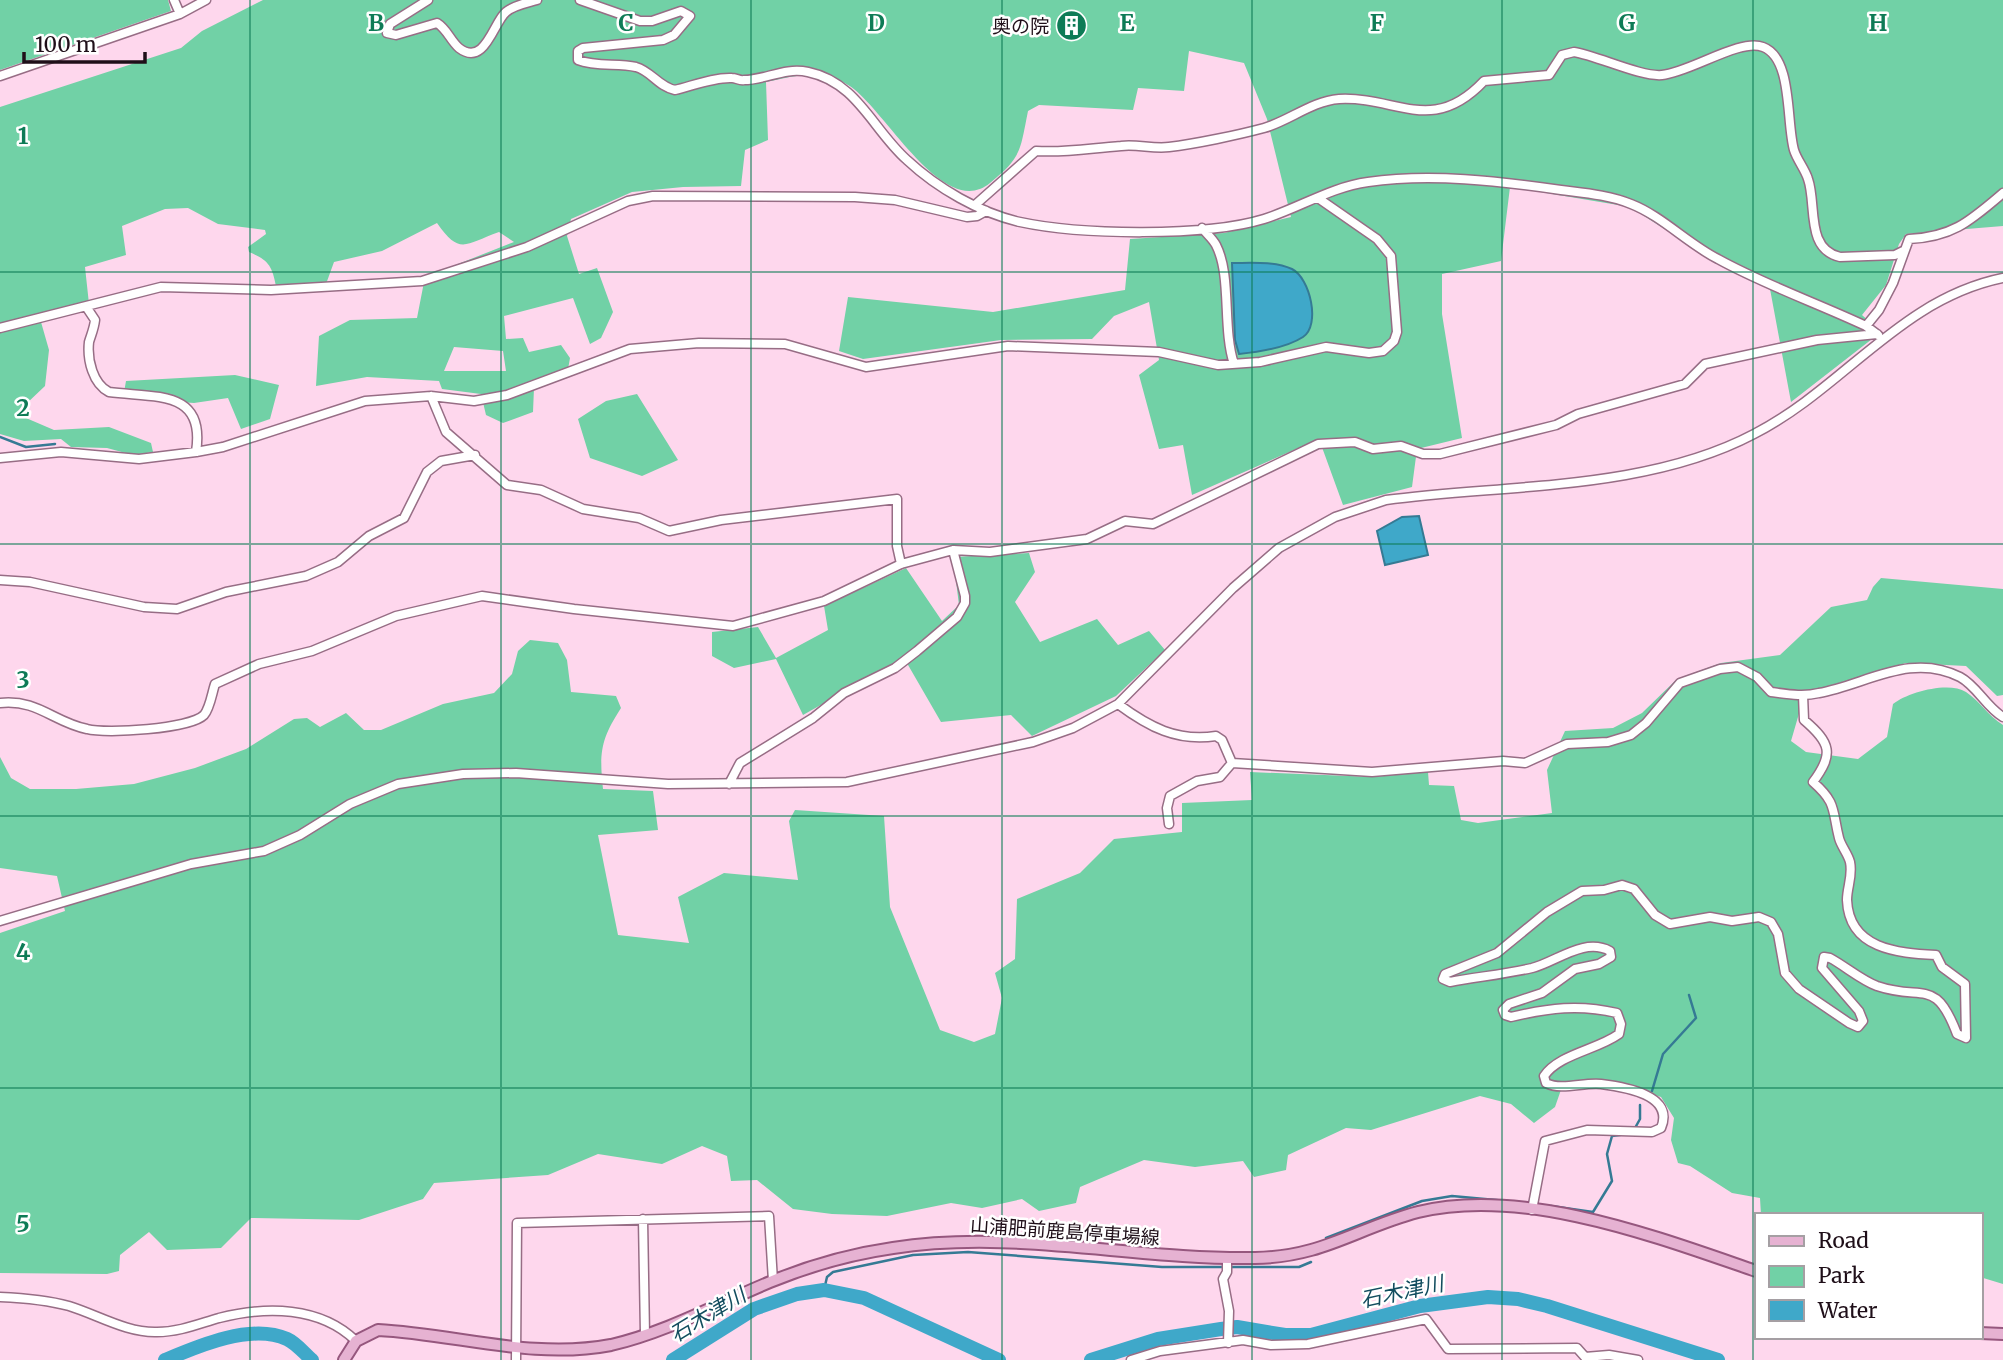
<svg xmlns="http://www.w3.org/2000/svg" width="2003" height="1360" viewBox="0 0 2003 1360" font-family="Merriweather,'Noto Sans JP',serif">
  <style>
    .green { fill: #71d1a6; fill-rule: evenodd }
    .water { fill: #3fa8c9; stroke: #357a94; stroke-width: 2 }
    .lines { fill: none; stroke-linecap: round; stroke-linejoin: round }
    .stream { stroke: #357a94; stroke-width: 2.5 }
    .river { stroke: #3fa8c9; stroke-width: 14 }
    .minor-casing { stroke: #976d85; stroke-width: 11 }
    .major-casing { stroke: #96577e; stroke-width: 14 }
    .minor { stroke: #fff; stroke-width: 8 }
    .major { stroke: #e6b2d2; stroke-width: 10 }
    .grid { fill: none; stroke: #0e7b56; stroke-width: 2; stroke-opacity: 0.55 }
    .labels { text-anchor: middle; stroke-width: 5; stroke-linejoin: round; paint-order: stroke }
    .poi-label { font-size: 19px; fill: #1f0f19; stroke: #fff; text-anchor: end }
    .street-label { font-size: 19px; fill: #1f0f19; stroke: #fff }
    .water-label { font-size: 21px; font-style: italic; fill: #134d5f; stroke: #fff }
    .grid-label { font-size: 23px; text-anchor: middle; font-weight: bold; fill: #0e7b56; stroke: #fff; stroke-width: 5; stroke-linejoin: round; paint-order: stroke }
  </style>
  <rect width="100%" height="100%" fill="#fed7ed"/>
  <path class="green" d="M 0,0 L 168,0 L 171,11 L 0,70 Z
    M 263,0 L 2003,0 L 2003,226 L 1906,234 L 1899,244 L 1886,285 L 1862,315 L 1881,332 L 1791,402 L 1770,289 L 1710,258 L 1630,207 L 1510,187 L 1501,261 L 1442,274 L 1442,314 L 1462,438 L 1417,449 L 1412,487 L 1343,505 L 1319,439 L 1192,495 L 1183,445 L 1159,449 L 1139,375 L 1159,360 L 1149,302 L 1114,316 L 1092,339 L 1001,340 L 863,359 L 839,351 L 848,297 L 993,312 L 1125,290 L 1130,239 L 1224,233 L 1291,217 L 1267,119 L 1244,63 L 1189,51 L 1184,91 L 1138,88 L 1133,110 L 1039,105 L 1028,111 C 1020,151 1022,157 990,183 C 943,222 883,105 848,85 C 820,68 796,76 766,82 L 768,140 L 745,150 L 741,186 L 683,187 L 632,192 L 571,219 L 567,236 L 579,274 L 597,268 L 613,312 L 601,338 L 590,344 L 573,298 L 504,316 L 506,339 L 523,338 L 529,352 L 561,345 L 570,358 L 567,375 L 534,388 L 533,412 L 503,423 L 486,415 L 481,394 L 442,389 L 439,381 L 367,377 L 316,386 L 319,336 L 350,320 L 417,318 L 425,277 L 514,242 L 499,232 C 465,244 460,256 437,223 L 382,251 L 334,262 L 326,284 L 276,286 C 272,265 268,260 249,252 L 248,247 L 266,234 L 265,230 L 218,224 L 188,208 L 165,209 L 122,226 L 126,255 L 85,267 L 89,304 L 39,315 L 49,350 L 45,386 L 25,405 L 26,418 L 54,430 L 109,427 L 151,443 L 153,452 L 133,455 L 107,448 L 71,447 L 61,439 L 24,441 L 0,434 L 0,107 L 181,48 L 202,31 ZM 1232,263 L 1309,292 L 1239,354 L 1235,340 ZM 454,347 L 503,351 L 506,371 L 444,371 Z
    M 235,375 L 279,385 L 270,419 L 241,429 L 228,398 L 194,403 L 123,398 L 126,381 Z
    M 637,394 L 678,460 L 642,476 L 590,458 L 578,419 L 606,401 Z
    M 1029,553 L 1035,572 L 1015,602 L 1040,642 L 1097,619 L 1118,645 L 1149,631 L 1165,650 L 1116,696 L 1032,736 L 1011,715 L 941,722 L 904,658 L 803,715 L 776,659 L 734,668 L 712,656 L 712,632 L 758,627 L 776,658 L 828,630 L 824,606 L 906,568 L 942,621 L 959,605 L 953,557 Z
    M 1881,578 L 2003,589 L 2003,695 L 1997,696 L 1966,666 L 1906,663 L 1805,693 L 1791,741 L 1806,752 L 1858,759 L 1887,737 L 1893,704 C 1908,692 1949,681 1966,692 C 1980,701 1988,716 2003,725 L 2003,1284 L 1980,1277 L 1980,1215 L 1761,1215 L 1760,1198 L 1732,1193 L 1690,1166 L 1678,1163 L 1671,1140 L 1674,1118 L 1661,1097 L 1602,1079 L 1563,1084 L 1555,1107 L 1534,1123 L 1511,1104 L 1480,1096 L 1371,1130 L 1346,1128 L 1288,1155 L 1286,1170 L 1254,1177 L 1243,1161 L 1195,1167 L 1144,1160 L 1080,1187 L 1076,1203 L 1039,1211 L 1022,1199 L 982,1208 L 951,1203 L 887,1216 L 832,1214 L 793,1209 L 757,1180 L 731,1181 L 727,1156 L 702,1146 L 662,1164 L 598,1154 L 548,1175 L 434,1183 L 423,1199 L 359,1220 L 251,1218 L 221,1248 L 167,1250 L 149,1232 L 120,1255 L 119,1271 L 107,1274 L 0,1273 L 0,933 L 65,911 L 57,876 L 0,868 L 0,757 L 11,778 L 30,789 L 76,789 L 134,784 L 195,768 L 246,749 L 294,719 L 307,718 L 320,727 L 346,713 L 364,730 L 381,730 L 443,704 L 494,693 L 512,674 L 518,651 L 530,640 L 558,643 L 567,660 L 571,692 L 616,696 L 621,708 C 601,739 599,752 603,789 L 653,791 L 658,830 L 598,835 L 618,935 L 689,943 L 678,897 L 724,873 L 798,880 L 789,821 L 795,810 L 884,816 L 890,907 L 940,1030 L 974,1042 L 995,1034 L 1002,998 L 995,973 L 1015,959 L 1017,899 L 1080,873 L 1114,839 L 1182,832 L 1182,803 L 1252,800 L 1250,772 L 1373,777 L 1428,772 L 1429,785 L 1454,786 L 1461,820 L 1478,823 L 1552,813 L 1547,770 L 1565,731 L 1613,728 L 1642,713 L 1677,679 L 1721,663 L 1780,655 L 1831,607 L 1867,600 L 1873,587 Z"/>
  <path class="water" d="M 1232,263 C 1251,263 1274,261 1292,269 C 1310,278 1321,325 1303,337 C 1286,348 1259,352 1239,354 L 1235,340 Z
    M 1419,516 L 1428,555 L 1385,565 L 1377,531 L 1402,517 Z"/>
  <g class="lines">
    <path class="stream" d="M 0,437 L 26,447 L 55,444
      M 1652,1091 L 1663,1054 L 1696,1018 L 1689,995
      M 1635,1128 L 1640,1119 L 1640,1105
      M 1551,1206 L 1593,1212 L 1612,1181 L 1607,1154 L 1612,1136 L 1627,1134
      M 1326,1238 L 1422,1201 L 1452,1196 L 1530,1203
      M 824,1290 L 827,1277 L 833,1272 L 913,1255 L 968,1252 L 1162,1267 L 1299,1267 L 1311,1262"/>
    <path class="river" d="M 165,1360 C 198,1346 251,1323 287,1339 C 296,1343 304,1353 312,1360
      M 673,1360 L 754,1309 L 797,1294 L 824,1290 L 864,1298 L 999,1360
      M 1091,1360 L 1158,1339 L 1221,1329 L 1237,1327 L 1285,1335 L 1311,1335 L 1420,1306 L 1488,1297 L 1518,1299 L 1547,1306 L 1718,1360"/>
    <defs>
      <path id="minor" d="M 174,0 L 180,14
        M 428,0 L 390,24 L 387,33 L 396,35 L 437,23 C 447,29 450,40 459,48 C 485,68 494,21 506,12 C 514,5 527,3 537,0
        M 580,0 L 640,21 L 652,21 L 681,11 L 690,16 L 674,35 L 663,40 L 583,48 L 578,51 L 578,60 C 596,67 617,63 636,67 C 651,71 659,87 675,90 C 692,86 714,77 732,78 C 736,78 740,81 744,80 C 766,80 784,67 808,72 C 857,82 873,130 907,160 C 937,188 980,213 1020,222 C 1080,235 1205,237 1264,219 C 1299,208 1331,187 1368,182 C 1431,173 1498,181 1561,190 C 1584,193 1609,195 1631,204 C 1662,216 1688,244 1718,259 C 1765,285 1817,303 1866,326 L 1878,335
        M 0,76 L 180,14 L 206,0
        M 975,205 L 1036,151 C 1067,153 1091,148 1121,146 C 1137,144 1153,149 1169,147 C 1195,144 1238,135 1264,128 C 1289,121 1312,101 1339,99 C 1397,96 1432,136 1484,81 L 1549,75 L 1562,55 L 1574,52 C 1598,56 1641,77 1662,75 C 1691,72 1740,38 1763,47 C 1793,58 1786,122 1794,150 C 1797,160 1805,169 1808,179 C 1817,204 1805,249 1840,257 L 1895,255 L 1903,251
        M 1202,228 C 1206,233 1213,239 1216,245 C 1232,276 1222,328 1234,364
        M 87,308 L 95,320 C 94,329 91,335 89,342 C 87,360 93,384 109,392 C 155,398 206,389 196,452
        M 1866,326 L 1879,310 L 1893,283 L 1909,239 C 1953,237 1970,221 2003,193
        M 0,328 L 161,287 L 271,290 L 422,281 L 527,247 L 628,201 L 653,196 L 855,197 L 895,200 L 967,217 L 977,216 L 986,211
        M 431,396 L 446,432 L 507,485 L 541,490 L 583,509 L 639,518 L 669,531 L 721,520 L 897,499 L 897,546 L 901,564
        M 0,458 L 61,452 L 139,459 L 196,452 L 223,447 L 365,401 L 431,396 L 474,401 L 507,395 L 630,349 L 699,343 L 785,344 L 866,367 L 1008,346 L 1159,352 L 1218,365 L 1260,362 L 1326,347 L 1369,353 L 1383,351 L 1394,341 L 1397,332 L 1391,256 L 1377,239 L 1318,198
        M 0,580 L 30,582 L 144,607 L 177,609 L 226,592 L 306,576 L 338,562 L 369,536 L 404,518 L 427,472 L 441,461 L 475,455
        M 0,703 C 38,699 53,722 87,729 C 106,734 190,729 204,715 C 210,708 212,693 215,684 L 259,664 L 312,651 L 396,616 L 482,596 L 574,609 L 733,626 L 824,601 L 901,564 L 953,550 L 990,552 L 1087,539 L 1125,521 L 1153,524 L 1318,444 L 1355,442 L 1373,449 L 1401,446 L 1423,454 L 1440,454 L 1556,425 L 1578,414 L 1685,384 L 1705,364 L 1817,340 L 1877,334
        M 1118,704 C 1149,727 1177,742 1216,736 L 1222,740 L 1232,763
        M 1232,763 L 1372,772 L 1503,761 L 1525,763 L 1567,744 L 1608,742 L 1631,735 L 1646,723 L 1680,683 L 1720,669 L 1738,667 L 1757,677 L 1771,692 C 1787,694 1803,697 1819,693 C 1867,684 1911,652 1960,677 C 1977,686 1986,707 2003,717
        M 729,784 L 740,763 L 813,718 L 844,693 L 895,668 L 917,651 L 957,617 L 965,603 L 965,596 L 953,550
        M 1169,824 L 1167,808 L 1170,796 L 1197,781 L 1220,777 L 1232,763
        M 0,921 L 191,864 L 264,851 L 300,835 L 350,804 L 398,784 L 463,774 L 516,773 L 668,784 L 847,782 L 1033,742 L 1073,728 L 1118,704 L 1233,588 L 1279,548 L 1335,517 L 1386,500 C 1506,484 1646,491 1754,434 C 1844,388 1900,299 2003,278
        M 1532,1210 L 1545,1141 L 1587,1130 L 1652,1132 L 1661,1128 C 1675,1095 1625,1087 1601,1084 C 1583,1082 1562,1091 1546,1083 L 1544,1076 C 1559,1054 1597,1050 1619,1034 L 1621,1024 L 1617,1013 C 1579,1004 1549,1008 1511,1017 L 1505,1015 L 1503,1010 L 1509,1004 L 1542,993 L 1575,969 L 1599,964 L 1611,957 L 1610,951 C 1584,937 1556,962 1532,968 C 1505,974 1477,977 1450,982 L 1443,979 L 1445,974 L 1497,953 L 1547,912 L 1582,891 L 1604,890 L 1622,885 L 1634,889 L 1655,915 L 1670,924 L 1710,917 L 1732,921 L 1759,917 L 1771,922 L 1778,934 L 1785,973 L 1799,989 L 1849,1023 L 1858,1027 L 1863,1021 L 1859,1011 L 1822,968 L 1824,957 L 1830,958 C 1845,966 1861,980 1877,986 C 1924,1002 1935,976 1957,1034 L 1966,1038 L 1965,984 L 1942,967 L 1936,955 C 1897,953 1849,949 1847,900 C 1847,887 1853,876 1850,862 C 1848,854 1841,846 1839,838 C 1832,810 1837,803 1813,782 C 1834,754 1831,743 1804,720 L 1803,695
        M 643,1219 L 645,1335
        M 1227,1258 L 1227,1272 L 1223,1279 L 1229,1311 L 1228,1343
        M 0,1297 C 23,1298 47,1300 69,1306 C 98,1315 127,1333 157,1332 C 179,1332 198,1324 219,1318 C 266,1306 320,1306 356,1341
        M 516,1360 L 517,1223 L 769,1216 L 773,1281
        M 1131,1360 L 1160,1351 L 1243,1340 L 1271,1345 L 1308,1344 L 1426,1319 L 1448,1349 L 1577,1348 L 1585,1357 L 1609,1355 L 1638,1360"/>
      <path id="major" d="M 1980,1333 L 2003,1334
        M 344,1360 L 356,1341 L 378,1330 C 457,1334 532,1360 611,1345 C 667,1332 717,1304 770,1282 C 809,1266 851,1254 893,1248 C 1013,1229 1134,1260 1255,1258 C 1323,1257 1357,1228 1418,1212 C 1523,1186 1657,1237 1756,1271"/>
    </defs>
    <use href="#minor" class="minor-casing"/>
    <use href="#major" class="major-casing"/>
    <use href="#minor" class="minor"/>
    <use href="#major" class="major"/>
  </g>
  <path class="grid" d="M 250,0 L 250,1360M 501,0 L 501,1360M 751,0 L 751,1360M 1002,0 L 1002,1360M 1252,0 L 1252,1360M 1502,0 L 1502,1360M 1753,0 L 1753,1360M 0,272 L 2003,272M 0,544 L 2003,544M 0,816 L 2003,816M 0,1088 L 2003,1088"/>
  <defs>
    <symbol id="building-disc" viewBox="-11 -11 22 22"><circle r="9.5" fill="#0e7b56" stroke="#fff"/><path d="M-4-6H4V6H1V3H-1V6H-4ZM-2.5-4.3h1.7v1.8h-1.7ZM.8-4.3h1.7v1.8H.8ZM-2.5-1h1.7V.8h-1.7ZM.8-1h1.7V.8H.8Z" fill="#fff"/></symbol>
  </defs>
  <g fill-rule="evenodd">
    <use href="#building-disc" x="1054" y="8" width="35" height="35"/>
  </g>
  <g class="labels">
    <g class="poi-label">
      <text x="1049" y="33">奥の院</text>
    </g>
    <g class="street-label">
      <text transform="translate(1065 1231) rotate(4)" y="7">山浦肥前鹿島停車場線</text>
    </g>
    <g class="water-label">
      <text transform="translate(1402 1292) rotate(-12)" y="7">石木津川</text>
      <text transform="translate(708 1315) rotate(-31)" y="7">石木津川</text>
    </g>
  </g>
  <g class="grid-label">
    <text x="376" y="31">B</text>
    <text x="626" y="31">C</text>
    <text x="876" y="31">D</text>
    <text x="1127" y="31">E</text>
    <text x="1377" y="31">F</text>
    <text x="1627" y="31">G</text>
    <text x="1878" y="31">H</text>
    <text x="23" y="144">1</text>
    <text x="23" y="416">2</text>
    <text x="23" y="688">3</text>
    <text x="23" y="960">4</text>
    <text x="23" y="1232">5</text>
  </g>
  <rect x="1755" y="1213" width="228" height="126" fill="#ffffff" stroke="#a59fa3" stroke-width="2"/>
  <rect x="1769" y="1236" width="35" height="10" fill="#e6b2d2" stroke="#a59fa3" stroke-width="2"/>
  <text x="1818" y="1248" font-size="21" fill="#1f0f19">Road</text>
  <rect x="1769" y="1266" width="35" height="21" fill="#71d1a6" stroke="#a59fa3" stroke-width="2"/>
  <text x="1818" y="1283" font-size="21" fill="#1f0f19">Park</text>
  <rect x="1769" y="1300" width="35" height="21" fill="#3fa8c9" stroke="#a59fa3" stroke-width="2"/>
  <text x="1818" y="1318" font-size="21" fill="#1f0f19">Water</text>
  <path d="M24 52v10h121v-10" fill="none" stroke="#1f0f19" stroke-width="3.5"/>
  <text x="35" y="52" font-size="21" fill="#1f0f19" stroke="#ffffff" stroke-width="5" paint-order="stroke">100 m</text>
</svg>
